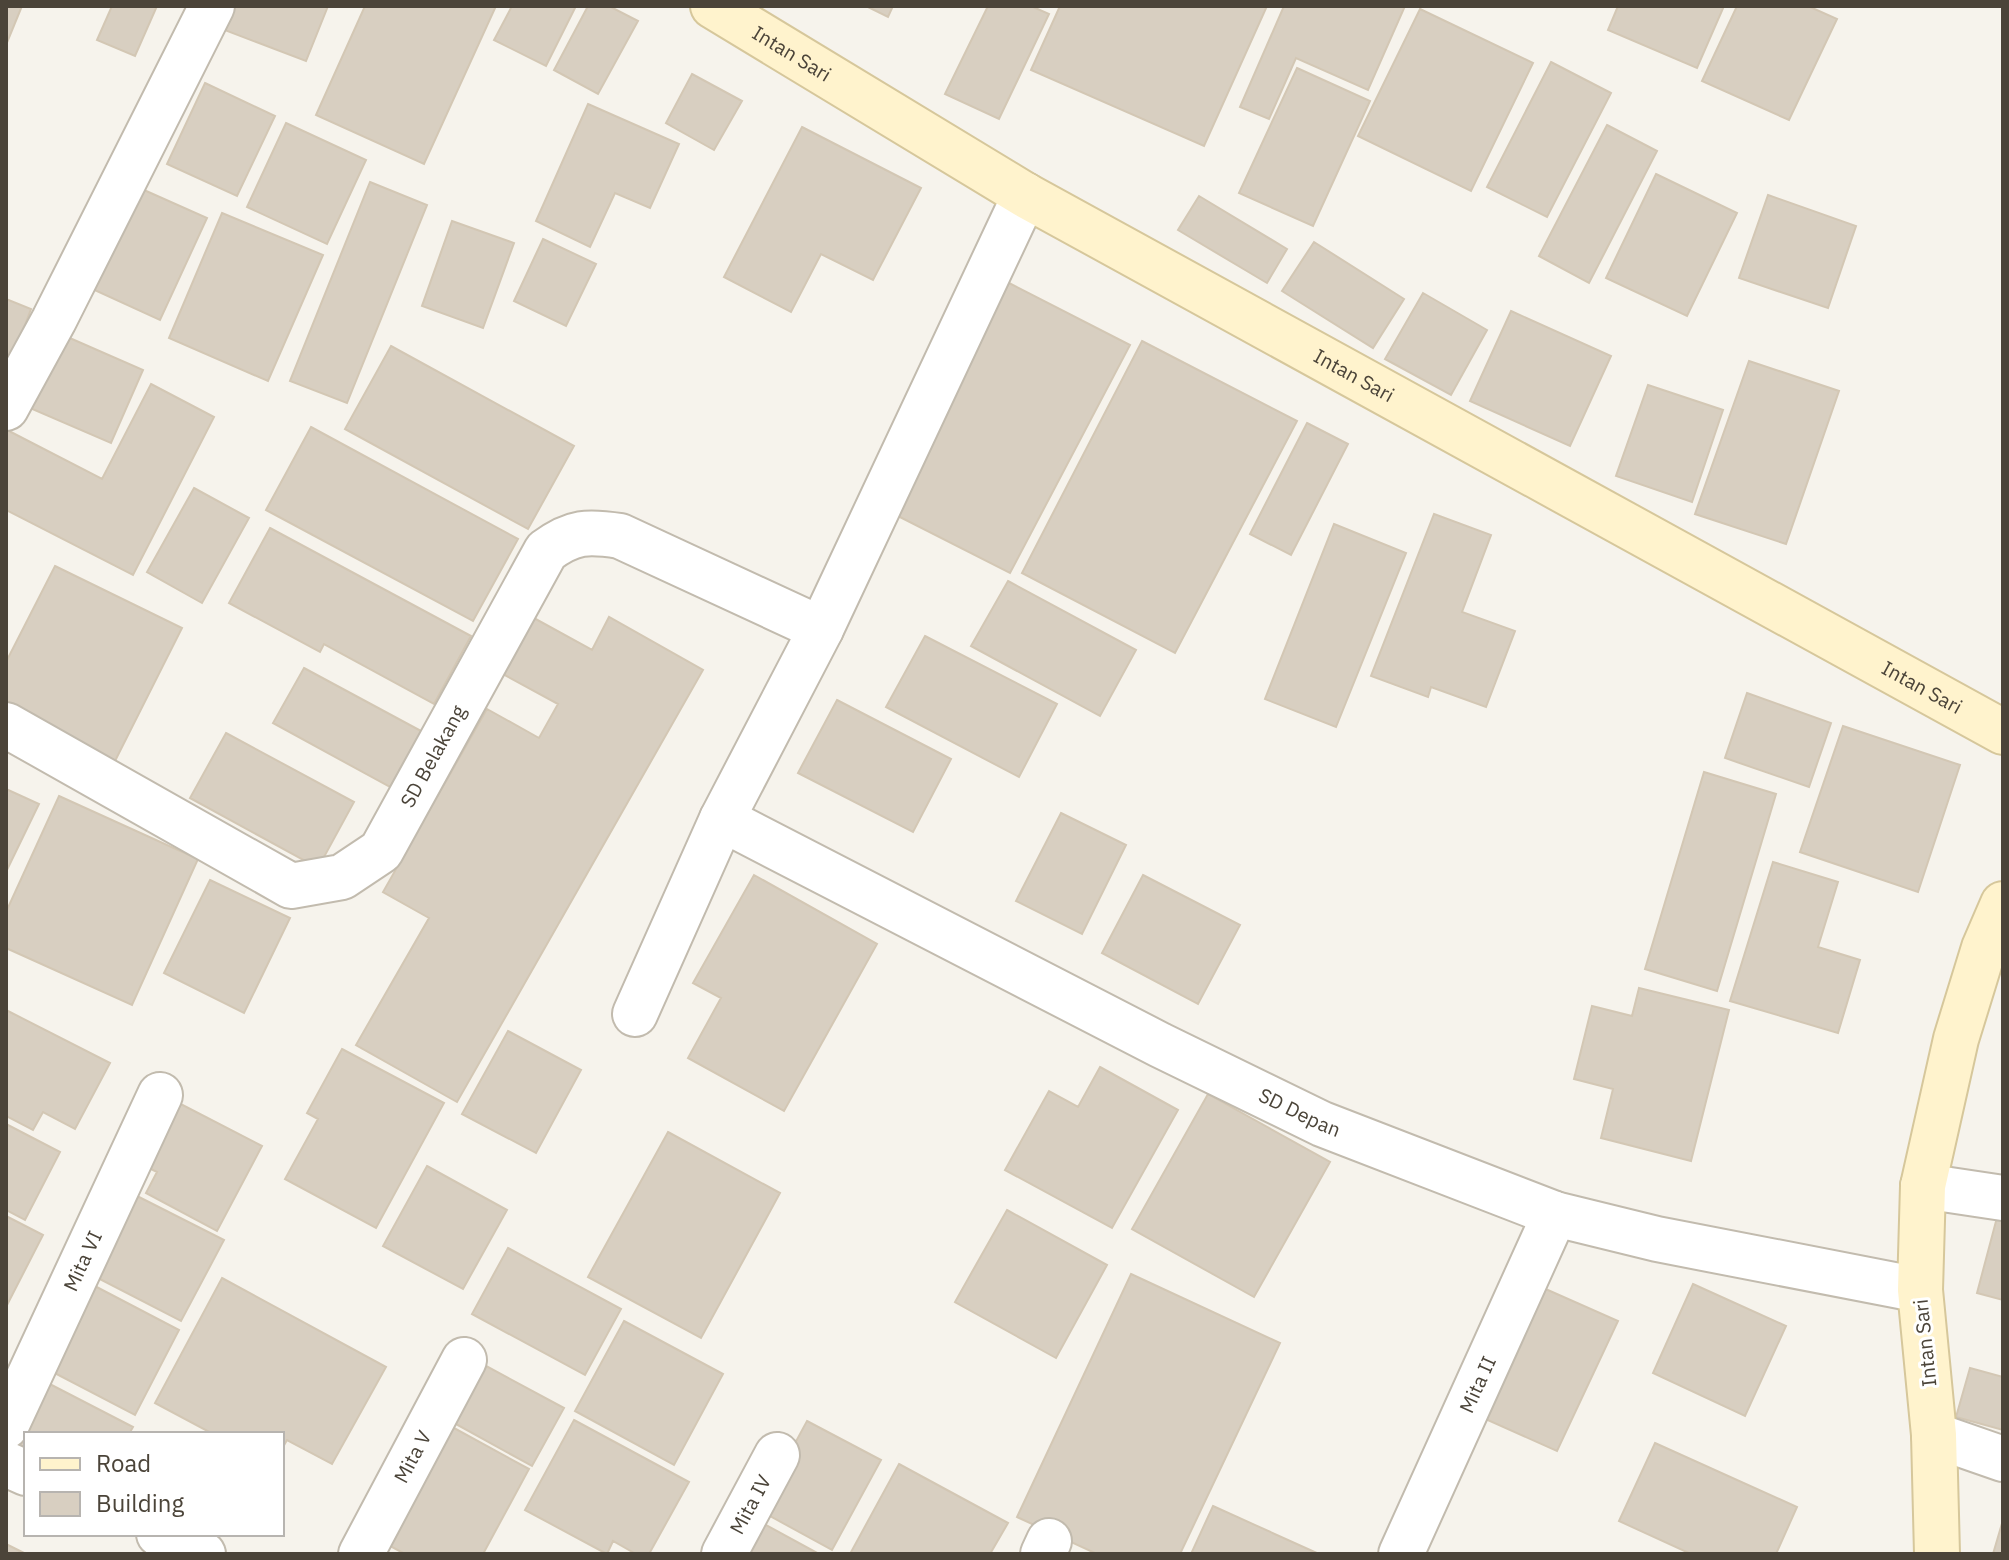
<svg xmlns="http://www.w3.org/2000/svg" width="2009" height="1560" viewBox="0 0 2009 1560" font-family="'IBM Plex Sans',sans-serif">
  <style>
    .building { fill: #d8cfc1; stroke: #d3c7b4; stroke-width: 2 }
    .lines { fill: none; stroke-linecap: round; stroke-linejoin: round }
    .street-casing { stroke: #c2bbae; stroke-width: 48 }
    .secondary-casing { stroke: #d6c79b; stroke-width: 48 }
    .street { stroke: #fff; stroke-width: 44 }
    .secondary { stroke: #fff3cd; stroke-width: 44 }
    .labels { text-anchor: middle; stroke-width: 6; stroke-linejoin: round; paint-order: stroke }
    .street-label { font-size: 20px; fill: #4b4439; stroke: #fff }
  </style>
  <rect width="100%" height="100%" fill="#f6f3ec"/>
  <path class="building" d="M 6,6 L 22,6 L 6,45 Z
    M 112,6 L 157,6 L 135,56 L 97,40 Z
    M 231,6 L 328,6 L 306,61 L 222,29 Z
    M 365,6 L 496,6 L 424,164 L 316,115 Z
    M 512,6 L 576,6 L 546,66 L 494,40 Z
    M 588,6 L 609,6 L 638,21 L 598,94 L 554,70 Z
    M 866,6 L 893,6 L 888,17 Z
    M 988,6 L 1031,6 L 1049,14 L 999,119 L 945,94 Z
    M 1060,6 L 1267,6 L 1204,146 L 1031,70 Z
    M 1284,6 L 1405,6 L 1368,90 L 1296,58 L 1269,119 L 1240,107 Z
    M 1618,6 L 1724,6 L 1697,68 L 1608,30 Z
    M 1737,6 L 1808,6 L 1837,19 L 1789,120 L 1702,81 Z
    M 1420,9 L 1533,63 L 1471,191 L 1358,136 Z
    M 1551,62 L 1611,93 L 1547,217 L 1487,187 Z
    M 1297,68 L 1370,101 L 1313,226 L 1239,193 Z
    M 692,74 L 742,101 L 714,150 L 666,123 Z
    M 205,83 L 275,116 L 237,196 L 167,164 Z
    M 588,104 L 679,144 L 650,208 L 615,193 L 590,247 L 536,221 Z
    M 286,123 L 366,160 L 327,244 L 247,207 Z
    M 1607,125 L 1657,151 L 1589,283 L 1539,256 Z
    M 802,127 L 921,188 L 873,280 L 821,254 L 791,312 L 724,277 Z
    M 1656,174 L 1737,213 L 1687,316 L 1606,278 Z
    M 370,182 L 427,205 L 347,403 L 290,381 Z
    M 135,186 L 207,218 L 160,320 L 88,287 Z
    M 1768,195 L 1856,226 L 1828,308 L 1739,278 Z
    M 1199,196 L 1287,249 L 1267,283 L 1178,230 Z
    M 222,213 L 323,255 L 268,381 L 169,338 Z
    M 452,221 L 514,243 L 483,328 L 422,306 Z
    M 543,239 L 596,264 L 566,326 L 514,301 Z
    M 1314,242 L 1404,299 L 1373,348 L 1282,291 Z
    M 1009,283 L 1130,345 L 1010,573 L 888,511 Z
    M 1423,293 L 1487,330 L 1451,395 L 1385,359 Z
    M 6,299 L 31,309 L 7,373 L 6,373 Z
    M 1511,311 L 1611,356 L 1570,446 L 1470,401 Z
    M 56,332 L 143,370 L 111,443 L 23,405 Z
    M 1142,341 L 1297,421 L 1175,653 L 1022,573 Z
    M 391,346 L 574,446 L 528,529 L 345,429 Z
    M 1749,361 L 1839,391 L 1786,544 L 1695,514 Z
    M 151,384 L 214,417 L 133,575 L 6,510 L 7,430 L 102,479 Z
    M 1648,385 L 1723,410 L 1692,502 L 1616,476 Z
    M 1307,423 L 1348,444 L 1291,555 L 1250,534 Z
    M 311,427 L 518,539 L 473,621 L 266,510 Z
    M 194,488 L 249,518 L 202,603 L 147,572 Z
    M 1434,514 L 1491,535 L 1462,612 L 1515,631 L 1486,707 L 1431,687 L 1428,697 L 1371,676 Z
    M 1334,524 L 1406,553 L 1336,727 L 1265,699 Z
    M 270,528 L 471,636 L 434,704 L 324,644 L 320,652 L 229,603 Z
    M 55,566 L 182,628 L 113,765 L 6,712 L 6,662 Z
    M 1008,581 L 1136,650 L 1100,716 L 971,646 Z
    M 532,617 L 592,650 L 609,617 L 703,670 L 457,1102 L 356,1045 L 429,918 L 383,892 L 487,709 L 539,738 L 558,704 L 501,673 Z
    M 925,636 L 1057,704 L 1019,777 L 886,707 Z
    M 304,668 L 421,731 L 390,787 L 273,723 Z
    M 1747,693 L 1831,723 L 1809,787 L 1725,758 Z
    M 837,700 L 951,759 L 913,832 L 798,773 Z
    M 1843,726 L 1960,765 L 1918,892 L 1800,852 Z
    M 226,733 L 354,802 L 318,868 L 190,798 Z
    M 1704,772 L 1776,794 L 1717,991 L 1645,969 Z
    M 6,789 L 39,804 L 6,872 Z
    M 59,796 L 198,859 L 132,1005 L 6,948 L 6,912 Z
    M 1061,813 L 1126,845 L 1082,934 L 1016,901 Z
    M 1773,862 L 1838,882 L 1818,947 L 1860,960 L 1838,1033 L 1730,1001 Z
    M 754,875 L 877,944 L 784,1111 L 688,1058 L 721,998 L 693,983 Z
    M 1143,875 L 1240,925 L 1198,1004 L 1102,953 Z
    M 210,880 L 290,918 L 244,1013 L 164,973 Z
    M 1639,988 L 1729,1010 L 1691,1161 L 1601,1138 L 1613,1089 L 1574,1079 L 1592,1006 L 1632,1016 Z
    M 6,1010 L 110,1063 L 75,1129 L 43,1112 L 33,1130 L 6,1116 Z
    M 508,1031 L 581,1070 L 536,1153 L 462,1114 Z
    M 342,1049 L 444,1103 L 376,1228 L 285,1179 L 318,1119 L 307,1113 Z
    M 1100,1067 L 1178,1110 L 1112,1228 L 1005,1170 L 1049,1091 L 1078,1107 Z
    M 1208,1094 L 1330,1162 L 1254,1297 L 1132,1229 Z
    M 169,1098 L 262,1146 L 217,1231 L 146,1193 L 157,1172 L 135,1161 Z
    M 6,1124 L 60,1152 L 25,1220 L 6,1210 Z
    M 668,1132 L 780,1193 L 701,1338 L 588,1277 Z
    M 427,1166 L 507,1210 L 463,1289 L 383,1246 Z
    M 135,1195 L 224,1240 L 181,1321 L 92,1275 Z
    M 1007,1210 L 1107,1265 L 1056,1358 L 955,1302 Z
    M 1999,1210 L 2003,1211 L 2003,1300 L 1977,1293 Z
    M 6,1216 L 43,1235 L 6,1307 Z
    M 508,1248 L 621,1309 L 585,1375 L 472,1314 Z
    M 1131,1274 L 1280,1343 L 1180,1554 L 1097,1554 L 1017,1517 Z
    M 222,1278 L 386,1367 L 332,1464 L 287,1440 L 282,1449 L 282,1434 L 213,1434 L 155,1403 Z
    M 89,1283 L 179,1330 L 135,1415 L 45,1368 Z
    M 1532,1283 L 1618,1321 L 1557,1451 L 1472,1413 Z
    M 1693,1284 L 1786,1326 L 1745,1416 L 1653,1373 Z
    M 624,1321 L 723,1374 L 674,1465 L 575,1411 Z
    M 475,1360 L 564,1408 L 532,1466 L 445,1418 Z
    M 1970,1368 L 2003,1377 L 2003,1430 L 1956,1417 Z
    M 40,1379 L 133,1427 L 129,1434 L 26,1434 L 26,1460 L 6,1450 Z
    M 574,1420 L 689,1482 L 649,1554 L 636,1554 L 613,1541 L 607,1554 L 525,1510 Z
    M 807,1421 L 881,1460 L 832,1550 L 759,1510 Z
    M 443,1422 L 529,1469 L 483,1554 L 405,1554 L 379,1540 Z
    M 1655,1443 L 1797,1507 L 1776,1554 L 1691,1554 L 1619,1521 Z
    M 899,1464 L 1008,1523 L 990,1554 L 850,1554 Z
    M 1213,1506 L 1319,1554 L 1191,1554 Z
    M 755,1519 L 819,1554 L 735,1554 Z
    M 2003,1520 L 2003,1554 L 1993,1554 Z
    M 6,1544 L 26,1554 L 6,1554 Z"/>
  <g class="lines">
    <defs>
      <g id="street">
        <path d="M 6,408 L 54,320 L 212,6"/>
        <path id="s1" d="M 6,725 L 291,886 L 342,877 L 381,851 L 546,551 C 573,531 588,531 620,536 L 821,629"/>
        <path id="s2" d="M 722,819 L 1160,1045 L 1322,1124 L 1555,1214 L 1657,1239 L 1920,1290"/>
        <path d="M 635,1014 L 722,819 L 821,629 L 1025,195"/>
        <path d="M 1923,1186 L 2003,1198"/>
        <path id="s3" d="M 6,1426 L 160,1095"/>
        <path d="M 1934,1435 L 2003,1459"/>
        <path d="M 6,1464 L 26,1473"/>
        <path d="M 159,1534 L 203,1554"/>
        <path id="s4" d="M 361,1554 L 464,1360"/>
        <path id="s5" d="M 724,1554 L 777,1455"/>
        <path d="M 1043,1554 L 1049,1541"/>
        <path id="s6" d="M 1401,1554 L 1555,1214"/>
      </g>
      <g id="secondary">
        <path id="s7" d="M 713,6 L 1025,195 L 2003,732"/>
        <path d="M 1937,1554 L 1934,1435 L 1920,1290 L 1923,1186 L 1956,1039 L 1984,948 L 2003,904"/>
      </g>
    </defs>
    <use href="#street" class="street-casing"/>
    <use href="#secondary" class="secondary-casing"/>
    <use href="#street" class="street"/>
    <use href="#secondary" class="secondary"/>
  </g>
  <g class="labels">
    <g class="street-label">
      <text dy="7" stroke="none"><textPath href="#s7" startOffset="92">Intan Sari</textPath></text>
      <text dy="7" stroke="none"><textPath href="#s7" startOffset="740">Intan Sari</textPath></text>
      <text dy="7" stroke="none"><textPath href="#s7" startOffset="1388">Intan Sari</textPath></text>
      <text dy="7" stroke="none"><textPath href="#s1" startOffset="534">SD Belakang</textPath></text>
      <text dy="7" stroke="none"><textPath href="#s2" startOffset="648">SD Depan</textPath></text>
      <text dy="7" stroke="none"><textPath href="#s3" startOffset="182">Mita VI</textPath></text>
      <text transform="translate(1925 1343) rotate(-96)" y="7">Intan Sari</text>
      <text dy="7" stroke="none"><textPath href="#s6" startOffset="186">Mita II</textPath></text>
      <text dy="7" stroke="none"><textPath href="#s4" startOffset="110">Mita V</textPath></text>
      <text dy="7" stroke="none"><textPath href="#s5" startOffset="56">Mita IV</textPath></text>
    </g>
  </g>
  <rect width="2009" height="1560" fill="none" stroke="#4b4439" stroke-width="16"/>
  <rect x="24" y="1432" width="260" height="104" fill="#ffffff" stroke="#b7b4b0" stroke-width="2"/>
  <rect x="40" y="1458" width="40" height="12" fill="#fff3cd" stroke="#b7b4b0" stroke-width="2"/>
  <text x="96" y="1472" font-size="24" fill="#4b4439">Road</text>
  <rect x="40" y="1492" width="40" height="24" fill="#d8cfc1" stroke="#b7b4b0" stroke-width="2"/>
  <text x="96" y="1512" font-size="24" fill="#4b4439">Building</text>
</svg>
